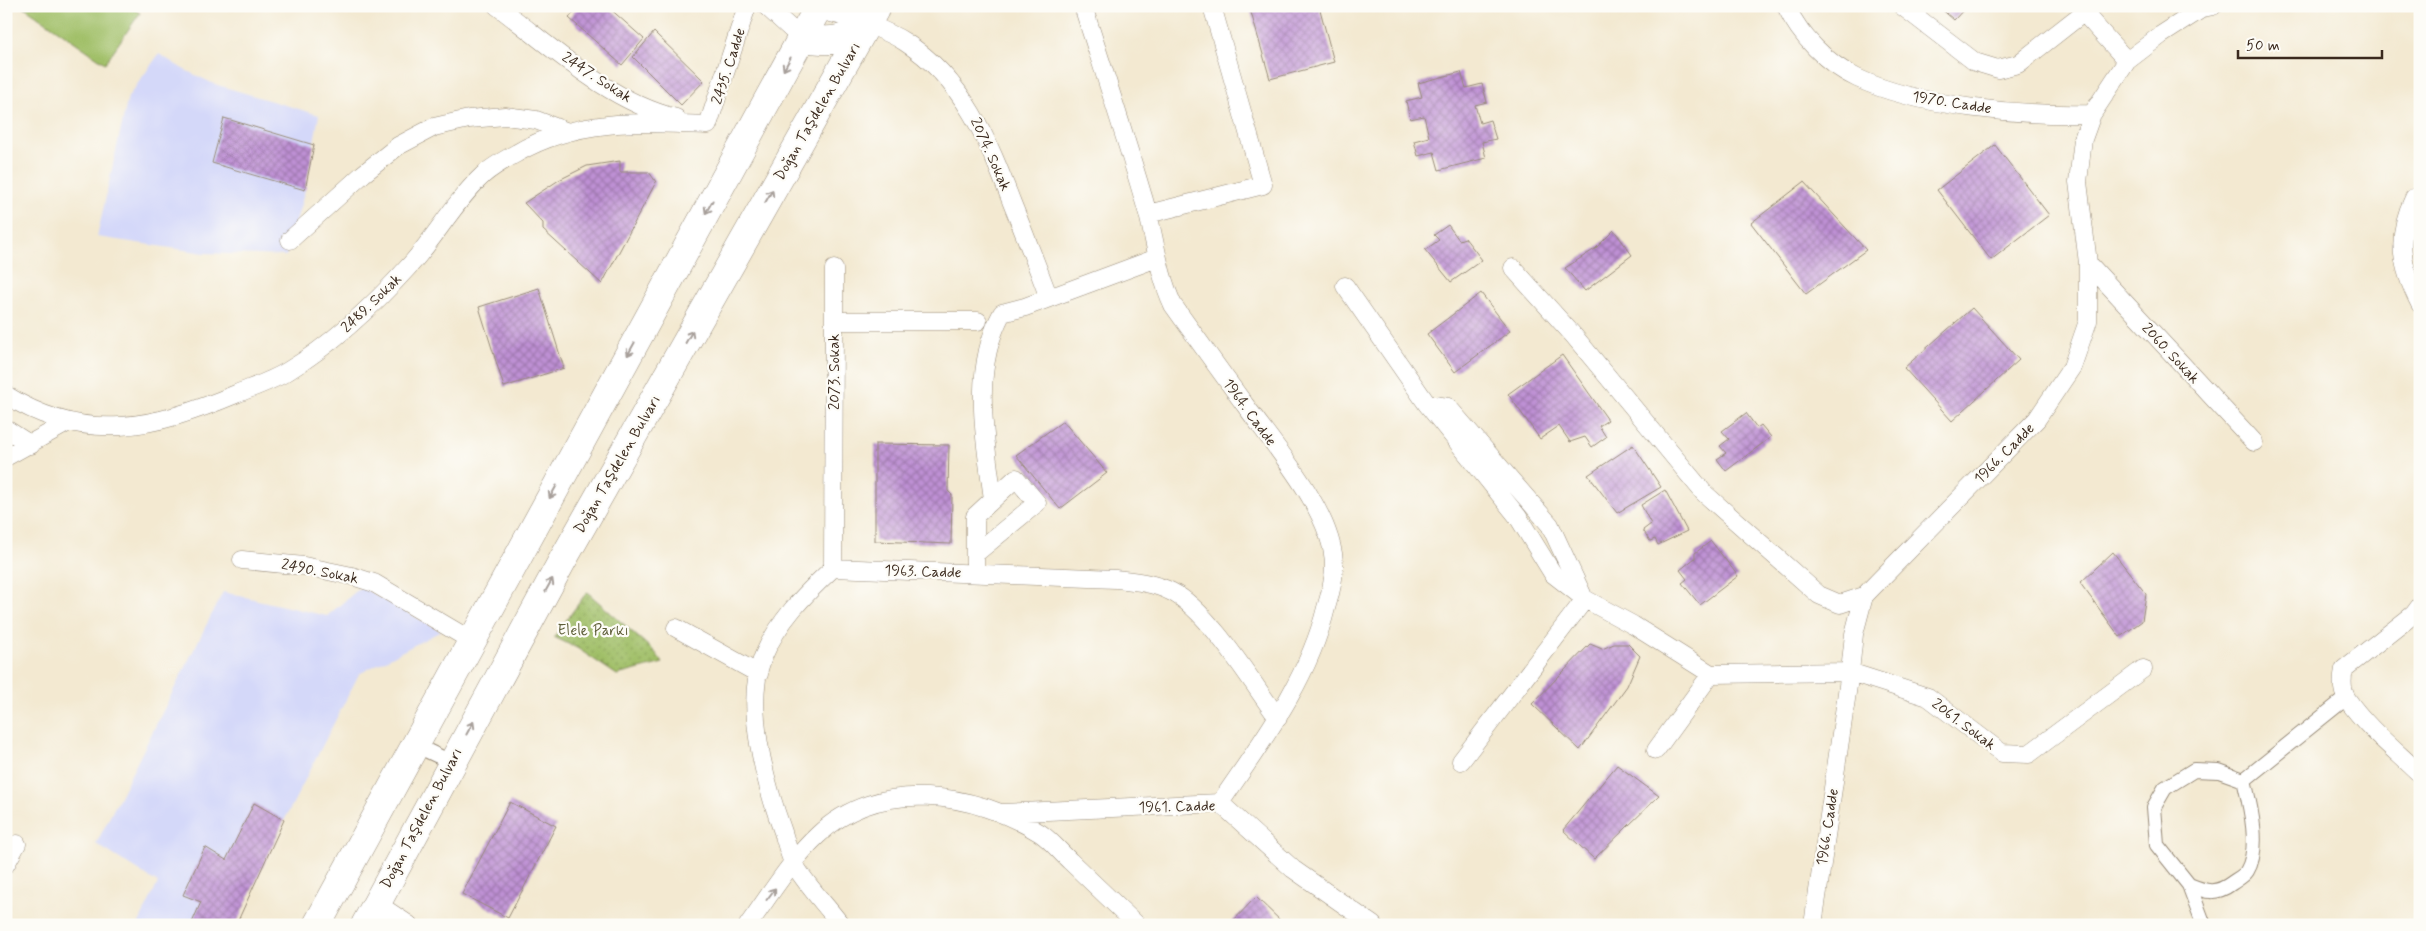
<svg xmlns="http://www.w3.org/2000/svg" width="2426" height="931" viewBox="0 0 2426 931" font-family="Mynerve,sans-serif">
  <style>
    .built { fill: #d4d8f9 }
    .grass { fill: #a0bf67; stroke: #6e7442 }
    .park { fill: url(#park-dots); stroke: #6e7442 }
    .building { fill: url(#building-cross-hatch) }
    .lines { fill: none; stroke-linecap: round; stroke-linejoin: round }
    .pedestrian-casing { stroke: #978a78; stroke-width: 16 }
    .minor-casing { stroke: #978a78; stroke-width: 19 }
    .primary-casing { stroke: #978a78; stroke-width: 29 }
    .pedestrian { stroke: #fff; stroke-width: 14 }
    .minor { stroke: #fff; stroke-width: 18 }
    .primary { stroke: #fff; stroke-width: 28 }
    .oneway { stroke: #a79f9a }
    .labels { text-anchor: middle; stroke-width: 4.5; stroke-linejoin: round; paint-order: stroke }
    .street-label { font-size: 15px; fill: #3b2a1e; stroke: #fdfcf7 }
    .park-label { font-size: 15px; fill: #5e5e38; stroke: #fdfcf7 }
  </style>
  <defs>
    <pattern id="park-dots" width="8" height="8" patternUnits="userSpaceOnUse" patternTransform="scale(1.25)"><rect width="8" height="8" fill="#a0bf67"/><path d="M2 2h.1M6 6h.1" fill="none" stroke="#849b54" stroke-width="1.8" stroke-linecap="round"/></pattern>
    <pattern id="building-cross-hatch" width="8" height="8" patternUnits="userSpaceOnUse" patternTransform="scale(1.25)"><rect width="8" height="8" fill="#be90d4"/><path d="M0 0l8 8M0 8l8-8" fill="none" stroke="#9c76ab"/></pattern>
  </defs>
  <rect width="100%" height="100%" fill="#fdfcf7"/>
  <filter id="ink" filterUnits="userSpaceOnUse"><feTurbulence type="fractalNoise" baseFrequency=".02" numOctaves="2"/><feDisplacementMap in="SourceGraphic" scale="10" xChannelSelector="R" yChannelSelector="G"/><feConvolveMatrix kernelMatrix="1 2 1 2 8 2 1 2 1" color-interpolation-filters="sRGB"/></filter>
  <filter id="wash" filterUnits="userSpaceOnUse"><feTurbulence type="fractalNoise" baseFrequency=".0096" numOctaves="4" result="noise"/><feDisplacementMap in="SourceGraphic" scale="20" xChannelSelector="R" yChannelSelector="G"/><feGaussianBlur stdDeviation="1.12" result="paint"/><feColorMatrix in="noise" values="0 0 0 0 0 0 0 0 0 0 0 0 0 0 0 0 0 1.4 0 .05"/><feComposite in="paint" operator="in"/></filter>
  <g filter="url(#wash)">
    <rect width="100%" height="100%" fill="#f3e9d1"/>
    <path class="built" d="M 159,54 L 183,69 L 214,84 L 319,115 L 305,190 L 286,256 L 205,253 L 97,237 L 128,97 Z
      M 361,587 L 441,631 L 359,674 L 231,925 L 138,925 L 158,883 L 96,844 L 223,592 L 327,616 Z"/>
    <path class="grass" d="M 23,6 L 129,6 L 140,13 L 105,63 Z"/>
    <path class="park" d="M 587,592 L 655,652 L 663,663 L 617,675 L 577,648 L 554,637 Z"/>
    <g id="blocks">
      <path class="building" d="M 579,6 L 607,6 L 644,39 L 622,65 L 569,18 Z
        M 1258,6 L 1319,6 L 1334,62 L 1270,79 L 1250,9 Z
        M 1938,6 L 1967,6 L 1954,20 Z
        M 654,32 L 704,81 L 681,105 L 633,57 Z
        M 1461,72 L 1466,88 L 1482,84 L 1487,102 L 1475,105 L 1480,123 L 1490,120 L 1496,139 L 1482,142 L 1486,158 L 1439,170 L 1434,152 L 1418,156 L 1414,141 L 1429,137 L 1424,116 L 1410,119 L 1406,101 L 1422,97 L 1418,83 Z
        M 224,118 L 314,145 L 305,190 L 212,163 Z
        M 1995,145 L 2049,215 L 1991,260 L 1937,190 Z
        M 620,161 L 620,172 L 649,172 L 656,182 L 602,284 L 543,230 L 543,223 L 524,203 L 559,180 L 587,166 Z
        M 1804,182 L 1866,250 L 1806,294 L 1751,223 Z
        M 1448,225 L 1459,240 L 1465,238 L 1482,260 L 1451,282 L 1425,250 L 1439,240 L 1434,235 Z
        M 1614,230 L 1632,255 L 1585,291 L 1565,268 L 1595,249 Z
        M 539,288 L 564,368 L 504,387 L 479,307 Z
        M 1481,293 L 1510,331 L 1455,372 L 1427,334 Z
        M 1972,308 L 2019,360 L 1952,421 L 1904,368 Z
        M 1562,355 L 1608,420 L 1599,426 L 1606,437 L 1592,447 L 1585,437 L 1570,442 L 1559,426 L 1540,439 L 1508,394 Z
        M 1746,413 L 1757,428 L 1761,425 L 1771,437 L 1726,471 L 1717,459 L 1726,453 L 1720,446 L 1729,439 L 1722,431 Z
        M 1063,421 L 1107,473 L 1060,509 L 1016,455 Z
        M 875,444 L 949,445 L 948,491 L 952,495 L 951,544 L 875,541 Z
        M 1633,445 L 1661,487 L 1617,513 L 1588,475 Z
        M 1665,490 L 1687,531 L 1658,545 L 1655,539 L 1650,541 L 1643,530 L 1651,524 L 1641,505 Z
        M 1711,541 L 1738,576 L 1700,605 L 1682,583 L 1687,579 L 1680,570 L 1695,558 L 1695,553 Z
        M 2113,552 L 2146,594 L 2142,621 L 2120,637 L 2080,583 Z
        M 1590,644 L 1602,649 L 1614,644 L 1628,644 L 1640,656 L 1627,686 L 1580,750 L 1532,704 Z
        M 1617,765 L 1659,796 L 1594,859 L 1563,830 Z
        M 510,802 L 556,826 L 508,918 L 462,894 Z
        M 254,803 L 284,820 L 236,925 L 191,925 L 201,902 L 183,895 L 205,847 L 226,860 Z
        M 1256,897 L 1285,925 L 1229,925 Z"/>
    </g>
  </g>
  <g filter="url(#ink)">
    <use href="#blocks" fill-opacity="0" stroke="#978a78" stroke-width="1"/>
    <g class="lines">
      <defs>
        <path id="pedestrian" d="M 415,745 L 451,762
          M 2189,885 C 2206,892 2216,895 2232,883 C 2236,880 2244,876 2247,871 C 2261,847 2250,805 2244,780
          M 2204,925 L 2189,885 L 2157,845 L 2154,807 L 2165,788 L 2194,770 L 2219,771 L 2244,780 L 2346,698"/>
        <path id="minor" d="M 497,6 C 552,47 608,101 676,118
          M 766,6 L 801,38
          M 1083,6 C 1105,75 1128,144 1148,214 C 1156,245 1159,275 1173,305 C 1198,340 1223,375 1248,409 C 1277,449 1335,516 1334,567 C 1334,580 1330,595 1326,608 C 1308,681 1262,741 1220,803
          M 1786,6 C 1800,36 1827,64 1857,78 C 1918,107 2024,116 2092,114
          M 1902,6 L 1975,62 L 1998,69 L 2018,64 L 2092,6
          M 2084,13 L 2127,61
          M 867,24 C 880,29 893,34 905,42 C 964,80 988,140 1012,203 C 1025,235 1037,266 1049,298
          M 708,125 L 747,6
          M 2420,197 L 2414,198 C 2395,237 2401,267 2420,304
          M 1148,214 L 1263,185 L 1212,6
          M 290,240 L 363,174 L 398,146 L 434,127 L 469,119 L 505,116 L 536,120 L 565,131
          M 2088,263 L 2254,442
          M 1513,268 L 1574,336 L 1704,493 L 1819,595 L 1840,604 L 1864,596
          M 834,269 L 834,321
          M 1345,286 L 1427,404 L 1518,517 L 1553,574 L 1585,599 L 1633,625 L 1711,674 L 1850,672 L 1928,697 L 2002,753 L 2029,754 L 2143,669
          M 6,395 C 85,445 155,428 236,394 C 253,387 272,381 288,371 C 334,343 375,304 411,264 C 436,236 455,201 483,175 C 492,167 506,159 517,153 C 577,118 641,122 708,125
          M 1427,404 L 1448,407 L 1550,525 L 1582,594
          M 6,429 L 31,445
          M 6,457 L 67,423
          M 993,499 C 985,438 971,370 1002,313 L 1025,307 L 1157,258
          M 242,560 L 304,566 L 352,576 L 374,583 L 472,641
          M 833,568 L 834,321 L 978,321
          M 975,572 L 975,516 L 1016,478 L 1037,503 L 975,554
          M 2420,606 L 2414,614 L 2344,669 C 2342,679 2341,690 2347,699 C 2366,727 2396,751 2420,774
          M 676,628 L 759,674
          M 1656,750 L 1711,674
          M 1461,761 L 1585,599
          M 1002,813 L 1220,803 L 1293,869 L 1373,925
          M 6,864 L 17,844
          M 376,903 L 409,925
          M 748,925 C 770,895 791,860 818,835 C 878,777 975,792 1040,833 C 1051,840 1061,853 1071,862 C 1093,883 1115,904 1137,925
          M 841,925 C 826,905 807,886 794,864 C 789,855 786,842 783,832 C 766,785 743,705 763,657 C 778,621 805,594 833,568 L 1116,579 C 1135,581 1155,583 1172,592 C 1208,610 1253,684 1278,718
          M 1813,925 L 1850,672 L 1854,634 L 1864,596 L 2037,419 L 2072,367 L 2088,321 L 2088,263 L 2078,182 L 2083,139 L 2092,114 L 2127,61 L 2161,35 L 2203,8 L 2213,6"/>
        <path id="primary" d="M 823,6 L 847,12 L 867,24
          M 801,38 C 830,42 843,43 867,24
          M 317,925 L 819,6
          M 365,925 L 561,563 L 877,6"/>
      </defs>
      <use href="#pedestrian" class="pedestrian-casing"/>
      <use href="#minor" class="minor-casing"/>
      <use href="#primary" class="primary-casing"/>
      <use href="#pedestrian" class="pedestrian"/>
      <use href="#minor" class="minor"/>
      <use href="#primary" class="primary"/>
    </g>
    <defs><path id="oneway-shaft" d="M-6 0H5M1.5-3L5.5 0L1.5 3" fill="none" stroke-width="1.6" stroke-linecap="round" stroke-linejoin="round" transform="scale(1.25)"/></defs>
    <g class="oneway">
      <use href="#oneway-shaft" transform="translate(787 64) rotate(119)"/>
      <use href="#oneway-shaft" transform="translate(769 196) rotate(-60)"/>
      <use href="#oneway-shaft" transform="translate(709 207) rotate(119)"/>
      <use href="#oneway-shaft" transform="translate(689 337) rotate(-60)"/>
      <use href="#oneway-shaft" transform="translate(631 349) rotate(119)"/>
      <use href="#oneway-shaft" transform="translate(553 492) rotate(119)"/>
      <use href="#oneway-shaft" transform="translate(549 585) rotate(-61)"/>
      <use href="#oneway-shaft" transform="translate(470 728) rotate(-61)"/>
      <use href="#oneway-shaft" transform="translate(771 894) rotate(-53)"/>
    </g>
  </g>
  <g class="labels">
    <g class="street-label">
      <text transform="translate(728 66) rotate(-72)" y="5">2435. Cadde</text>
      <text transform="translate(597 77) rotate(33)" y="5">2447. Sokak</text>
      <text transform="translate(1952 102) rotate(9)" y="5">1970. Cadde</text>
      <text transform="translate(817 111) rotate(-60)" y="5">Doğan Taşdelen Bulvarı</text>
      <text transform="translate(991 154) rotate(66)" y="5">2074. Sokak</text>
      <text transform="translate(371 303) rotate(-44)" y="5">2489. Sokak</text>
      <text transform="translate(2171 353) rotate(47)" y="5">2060. Sokak</text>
      <text transform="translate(834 372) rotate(-90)" y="5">2073. Sokak</text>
      <text transform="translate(1250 412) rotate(54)" y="5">1964. Cadde</text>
      <text transform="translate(2004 453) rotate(-45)" y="5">1966. Cadde</text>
      <text transform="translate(617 464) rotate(-60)" y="5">Doğan Taşdelen Bulvarı</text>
      <text transform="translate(320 571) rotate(11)" y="5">2490. Sokak</text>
      <text transform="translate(923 571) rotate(2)" y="5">1963. Cadde</text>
      <text transform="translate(1964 724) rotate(37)" y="5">2061. Sokak</text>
      <text transform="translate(1177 806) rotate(-1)" y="5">1961. Cadde</text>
      <text transform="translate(421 818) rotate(-62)" y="5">Doğan Taşdelen Bulvarı</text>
      <text transform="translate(1827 827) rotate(-81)" y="5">1966. Cadde</text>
    </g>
    <g class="park-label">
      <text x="593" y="635">Elele Parkı</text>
    </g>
  </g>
  <rect width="2426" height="931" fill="none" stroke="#fdfcf7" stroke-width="25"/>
  <path d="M2238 50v8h144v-8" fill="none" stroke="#3b2a1e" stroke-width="2.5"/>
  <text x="2246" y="50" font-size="15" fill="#3b2a1e" stroke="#fdfcf7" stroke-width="4" paint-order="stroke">50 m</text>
</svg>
